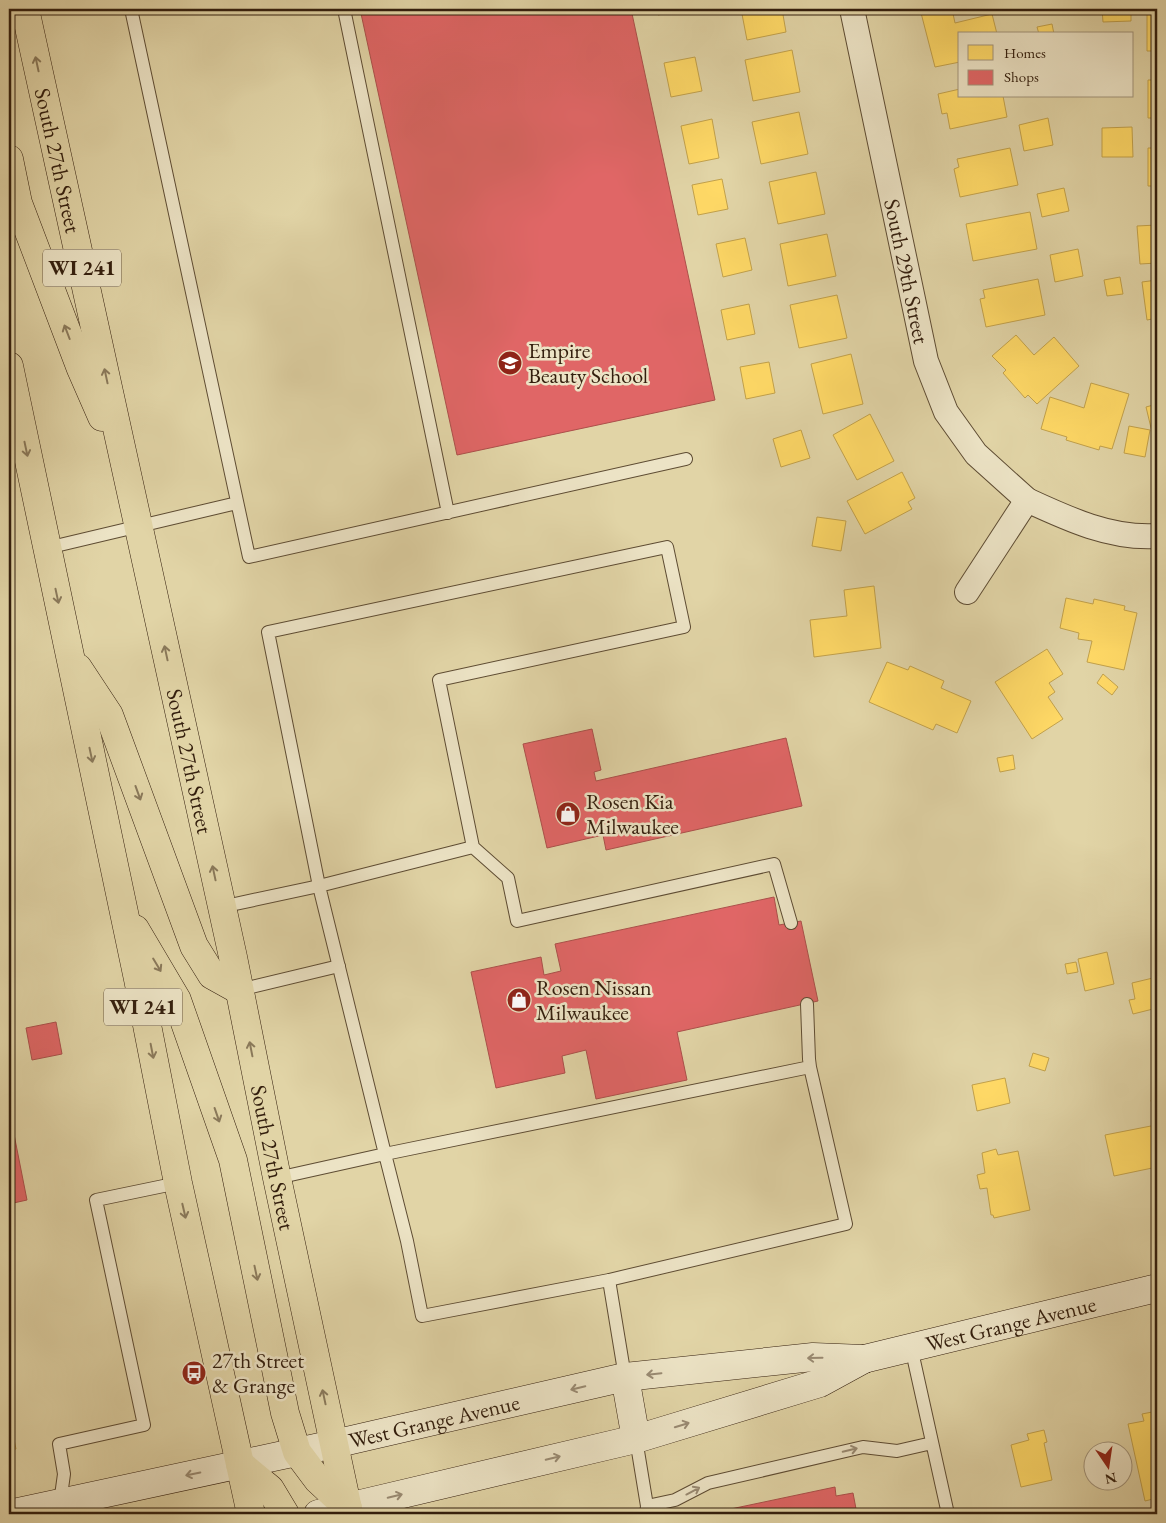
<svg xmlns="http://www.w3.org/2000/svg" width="1166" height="1523" viewBox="0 0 1166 1523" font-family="'EB Garamond',serif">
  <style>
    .homes { fill: #ffd966; stroke: #c2a14b }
    .shops { fill: #e06666; stroke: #ac504b }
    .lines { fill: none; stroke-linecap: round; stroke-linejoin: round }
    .lane-casing { stroke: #5e4c33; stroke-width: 14 }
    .street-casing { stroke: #5e4c33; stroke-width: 26 }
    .secondary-casing { stroke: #331e0d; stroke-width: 29 }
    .primary-casing { stroke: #331e0d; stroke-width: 29 }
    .lane { stroke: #ece3c5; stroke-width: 12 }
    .street { stroke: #ece3c5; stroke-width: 24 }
    .secondary { stroke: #ece3c5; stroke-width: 28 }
    .primary { stroke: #e1d4a6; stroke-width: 28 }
    .oneway { stroke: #8a795a }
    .oneway2 { stroke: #998a72 }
    .labels { text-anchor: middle; stroke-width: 5; stroke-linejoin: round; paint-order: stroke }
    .shield { fill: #ece3c5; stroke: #6a5944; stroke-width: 1 }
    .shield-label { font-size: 21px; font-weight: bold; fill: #331e0d }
    .street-label { font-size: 22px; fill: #331e0d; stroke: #ece3c5 }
    .poi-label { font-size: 22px; fill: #331e0d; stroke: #ece3c5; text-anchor: start }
  </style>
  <rect width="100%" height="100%" fill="#e1d4a6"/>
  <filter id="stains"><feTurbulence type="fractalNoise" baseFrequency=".004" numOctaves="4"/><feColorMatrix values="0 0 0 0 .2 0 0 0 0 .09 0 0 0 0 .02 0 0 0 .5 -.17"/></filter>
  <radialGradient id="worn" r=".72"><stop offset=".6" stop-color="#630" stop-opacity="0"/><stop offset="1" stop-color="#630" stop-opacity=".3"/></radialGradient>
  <path class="homes" d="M 657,9 L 687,9 L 658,15 Z
    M 741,9 L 782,9 L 786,32 L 747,40 Z
    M 920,9 L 952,9 L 955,23 L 992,14 L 997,34 L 960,34 L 960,62 L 935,67 Z
    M 1102,9 L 1131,9 L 1131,21 L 1103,22 Z
    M 1147,12 L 1157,12 L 1157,51 L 1147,51 Z
    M 1052,24 L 1054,34 L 1039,34 L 1037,27 Z
    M 792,50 L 800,92 L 753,101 L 745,60 Z
    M 695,57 L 702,91 L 671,97 L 664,63 Z
    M 1148,80 L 1157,80 L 1157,118 L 1148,118 Z
    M 960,89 L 960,96 L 1003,96 L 1007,117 L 950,129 L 947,113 L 942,114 L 938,94 Z
    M 799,112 L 808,154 L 761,164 L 752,122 Z
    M 1048,118 L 1053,145 L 1024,151 L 1019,125 Z
    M 712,119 L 719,158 L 689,164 L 681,126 Z
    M 1132,127 L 1133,157 L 1102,157 L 1102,128 Z
    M 1010,148 L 1018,185 L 960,197 L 954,169 L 959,167 L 957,159 Z
    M 1148,148 L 1157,148 L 1157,186 L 1148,186 Z
    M 816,172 L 825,214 L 778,224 L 769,182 Z
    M 722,179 L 728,209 L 698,215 L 692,185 Z
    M 1064,188 L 1069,211 L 1042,217 L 1037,194 Z
    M 1030,212 L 1037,249 L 973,261 L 966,224 Z
    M 1157,225 L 1157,263 L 1140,264 L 1137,226 Z
    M 827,234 L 836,276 L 788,286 L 780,244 Z
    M 745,238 L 752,270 L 723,277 L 716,244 Z
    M 1078,249 L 1083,276 L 1055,282 L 1050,255 Z
    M 1120,277 L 1123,294 L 1107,296 L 1104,280 Z
    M 1038,279 L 1045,315 L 986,327 L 980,299 L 985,298 L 983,290 Z
    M 1157,280 L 1157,318 L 1147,320 L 1142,282 Z
    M 837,295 L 847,338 L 799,348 L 790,305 Z
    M 749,304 L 755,334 L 727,340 L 721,310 Z
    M 1016,335 L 1034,355 L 1054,337 L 1079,366 L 1037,404 L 1028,395 L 1025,398 L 1003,373 L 1006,370 L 992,356 Z
    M 851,354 L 863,404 L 823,414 L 811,364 Z
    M 769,362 L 775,393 L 746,399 L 740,367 Z
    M 1091,383 L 1129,394 L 1112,449 L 1100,446 L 1099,450 L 1066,440 L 1067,437 L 1041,429 L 1050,397 L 1084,408 Z
    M 1157,404 L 1157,453 L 1146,407 Z
    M 870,414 L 894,461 L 857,480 L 833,435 Z
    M 1129,426 L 1150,430 L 1145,457 L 1124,453 Z
    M 801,430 L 810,458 L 781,467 L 773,439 Z
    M 902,472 L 915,498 L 908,502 L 912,509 L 865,534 L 847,501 Z
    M 817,517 L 846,521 L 841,551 L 812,546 Z
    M 874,586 L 881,648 L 814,657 L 810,620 L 847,616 L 844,590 Z
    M 1066,598 L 1093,604 L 1094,599 L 1125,606 L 1124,610 L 1137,613 L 1124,670 L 1087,662 L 1092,641 L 1078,639 L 1079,633 L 1060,628 Z
    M 1047,649 L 1063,674 L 1049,683 L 1055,692 L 1048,697 L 1063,719 L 1032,739 L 995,682 Z
    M 887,662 L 908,670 L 910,666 L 944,681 L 941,688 L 971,701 L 957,733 L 936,724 L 933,730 L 869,702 Z
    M 1103,674 L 1118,687 L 1112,695 L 1097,683 Z
    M 1013,755 L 1015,769 L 1000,772 L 997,758 Z
    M 1107,952 L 1114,984 L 1085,991 L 1078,959 Z
    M 1076,962 L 1078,972 L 1067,974 L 1065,964 Z
    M 1157,977 L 1157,1008 L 1133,1014 L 1129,1000 L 1135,999 L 1132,983 Z
    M 1033,1053 L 1049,1058 L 1045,1071 L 1029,1066 Z
    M 1005,1078 L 1010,1103 L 977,1111 L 972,1085 Z
    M 1157,1098 L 1157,1167 L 1114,1176 L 1105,1135 L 1156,1125 L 1151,1100 Z
    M 996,1149 L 998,1155 L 1018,1151 L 1030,1210 L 994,1218 L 993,1215 L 991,1215 L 987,1188 L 980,1189 L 977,1175 L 985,1173 L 982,1153 Z
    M 1157,1411 L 1157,1498 L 1145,1501 L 1128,1424 L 1144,1421 L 1142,1414 Z
    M 9,1415 L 16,1449 L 9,1450 Z
    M 1044,1430 L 1047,1442 L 1044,1443 L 1052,1480 L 1021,1487 L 1011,1445 L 1029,1440 L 1027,1434 Z"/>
  <path class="shops" d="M 360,9 L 631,9 L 715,400 L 457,455 Z
    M 592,729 L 601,770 L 594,772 L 596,781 L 786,738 L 802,806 L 606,850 L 603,835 L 547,848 L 523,744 Z
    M 774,897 L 779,925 L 801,921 L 818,1001 L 677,1032 L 687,1080 L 596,1099 L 586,1050 L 562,1056 L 565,1073 L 496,1088 L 471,972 L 541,957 L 544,975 L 561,971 L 555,944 Z
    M 56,1022 L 62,1054 L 32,1060 L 26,1028 Z
    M 9,1109 L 27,1200 L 9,1204 Z
    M 835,1487 L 836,1496 L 853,1493 L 857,1514 L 707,1514 Z"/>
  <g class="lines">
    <defs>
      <path id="lane" d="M 131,9 L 249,557 L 686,459
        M 344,9 L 448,513
        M 47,548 L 237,503
        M 473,847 L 319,886 L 268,632 L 667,547 L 684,627 L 439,680 L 473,847 L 508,878 L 517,921 L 774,864 L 791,923
        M 221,907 L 319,886 L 385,1154 L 277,1178
        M 239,990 L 339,966
        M 807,1004 L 809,1059 L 810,1067 L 846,1224 L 609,1280 L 422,1316 L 407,1241 L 385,1154 L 810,1067
        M 609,1280 L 625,1377
        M 911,1347 L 948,1514
        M 636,1439 L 647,1506 L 646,1514
        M 60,1503 L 64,1474 L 59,1444 L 144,1425 L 96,1200 L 178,1183
        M 647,1506 L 675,1500 L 708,1483 L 863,1447 L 897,1451 L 932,1443"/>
      <g id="street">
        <path id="s1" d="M 852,9 L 926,361 L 946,412 L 976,454 L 1027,500"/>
        <path d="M 967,592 L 1027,500 C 1068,519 1111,539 1157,536"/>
      </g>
      <g id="secondary">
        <path d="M 625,1377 L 636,1439"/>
        <path id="s2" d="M 9,1514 L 334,1444 L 625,1377 L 813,1357 L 864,1359"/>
        <path id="s3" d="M 318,1514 L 636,1439 L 820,1383 L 864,1359 L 1157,1288"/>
      </g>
      <g id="primary">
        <path id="s4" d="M 25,9 L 233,957 L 277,1178 L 349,1514"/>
        <path d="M 9,159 L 18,203 L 81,369 L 102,417"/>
        <path d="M 9,366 L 138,979 L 178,1183 L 251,1514"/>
        <path d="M 78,668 L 109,715 L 194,946 L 212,975 L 239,990"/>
        <path d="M 135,929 L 177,1000 L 233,1160 L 285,1413 L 297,1452 L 318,1480 L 348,1508"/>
        <path d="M 240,1464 L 270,1489 L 285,1514"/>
      </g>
    </defs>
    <use href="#lane" class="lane-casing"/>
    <use href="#street" class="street-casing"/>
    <use href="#secondary" class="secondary-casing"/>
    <use href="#primary" class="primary-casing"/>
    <use href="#lane" class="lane"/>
    <use href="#street" class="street"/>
    <use href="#secondary" class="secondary"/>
    <use href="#primary" class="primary"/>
  </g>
  <defs><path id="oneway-shaft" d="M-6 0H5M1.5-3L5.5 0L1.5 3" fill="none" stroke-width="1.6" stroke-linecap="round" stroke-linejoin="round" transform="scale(1.25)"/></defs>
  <g class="oneway">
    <use href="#oneway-shaft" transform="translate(37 64) rotate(-102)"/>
    <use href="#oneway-shaft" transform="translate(67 332) rotate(-111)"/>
    <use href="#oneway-shaft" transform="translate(106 376) rotate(-102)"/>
    <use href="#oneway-shaft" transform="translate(26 449) rotate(78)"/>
    <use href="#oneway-shaft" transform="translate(57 596) rotate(78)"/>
    <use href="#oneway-shaft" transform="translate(166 653) rotate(-102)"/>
    <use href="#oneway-shaft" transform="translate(91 755) rotate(78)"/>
    <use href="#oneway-shaft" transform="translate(138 793) rotate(70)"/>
    <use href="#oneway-shaft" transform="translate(214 873) rotate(-102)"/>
    <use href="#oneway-shaft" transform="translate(157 965) rotate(59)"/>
    <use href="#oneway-shaft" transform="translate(251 1049) rotate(-101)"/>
    <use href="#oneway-shaft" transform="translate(152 1051) rotate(79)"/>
    <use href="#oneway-shaft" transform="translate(217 1115) rotate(71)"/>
    <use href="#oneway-shaft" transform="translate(184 1211) rotate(77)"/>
    <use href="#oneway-shaft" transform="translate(256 1273) rotate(78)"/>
    <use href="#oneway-shaft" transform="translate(324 1397) rotate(-102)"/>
  </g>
  <g class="oneway2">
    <use href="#oneway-shaft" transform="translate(815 1358) rotate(179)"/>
    <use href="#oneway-shaft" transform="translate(654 1374) rotate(174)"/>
    <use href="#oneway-shaft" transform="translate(578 1388) rotate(167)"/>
    <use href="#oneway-shaft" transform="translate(682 1425) rotate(-17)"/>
    <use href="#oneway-shaft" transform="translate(850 1450) rotate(-13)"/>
    <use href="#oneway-shaft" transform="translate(553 1458) rotate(-13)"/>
    <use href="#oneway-shaft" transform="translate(193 1474) rotate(168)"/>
    <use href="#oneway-shaft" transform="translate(693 1491) rotate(-28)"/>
    <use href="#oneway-shaft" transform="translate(395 1496) rotate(-13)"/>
  </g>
  <defs>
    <symbol id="school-disc" viewBox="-11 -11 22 22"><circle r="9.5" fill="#8f2418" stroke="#ece3c5"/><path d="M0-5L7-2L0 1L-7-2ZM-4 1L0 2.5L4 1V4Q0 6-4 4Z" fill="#fff"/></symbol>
    <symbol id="shop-disc" viewBox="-11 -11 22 22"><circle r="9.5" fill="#8f2418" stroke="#ece3c5"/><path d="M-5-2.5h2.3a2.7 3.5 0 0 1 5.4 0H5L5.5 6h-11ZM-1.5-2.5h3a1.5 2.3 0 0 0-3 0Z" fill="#fff"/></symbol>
    <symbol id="bus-disc" viewBox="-11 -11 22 22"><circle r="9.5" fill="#8f2418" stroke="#ece3c5"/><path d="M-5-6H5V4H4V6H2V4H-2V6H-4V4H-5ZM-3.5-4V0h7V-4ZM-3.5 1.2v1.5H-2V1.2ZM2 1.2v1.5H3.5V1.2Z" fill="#fff"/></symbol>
  </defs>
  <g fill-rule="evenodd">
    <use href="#school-disc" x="496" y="349" width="28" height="28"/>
    <use href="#shop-disc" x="554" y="800" width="28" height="28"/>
    <use href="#shop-disc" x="505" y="986" width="28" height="28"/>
    <use href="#bus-disc" x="180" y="1359" width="28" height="28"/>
  </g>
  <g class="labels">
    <g class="shield">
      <rect x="43" y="249.5" width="78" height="37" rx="4"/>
      <rect x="104" y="988.5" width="78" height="37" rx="4"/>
    </g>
    <g class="shield-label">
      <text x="82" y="275">WI 241</text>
      <text x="143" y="1014">WI 241</text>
    </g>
    <g class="street-label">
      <text dy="8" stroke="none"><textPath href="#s4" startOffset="155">South 27th Street</textPath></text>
      <text dy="8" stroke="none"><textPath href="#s1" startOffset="268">South 29th Street</textPath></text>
      <text dy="8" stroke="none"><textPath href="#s4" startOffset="770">South 27th Street</textPath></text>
      <text dy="8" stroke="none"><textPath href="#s4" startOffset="1175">South 27th Street</textPath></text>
      <text dy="8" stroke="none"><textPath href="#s3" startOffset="720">West Grange Avenue</textPath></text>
      <text dy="8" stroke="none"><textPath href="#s2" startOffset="435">West Grange Avenue</textPath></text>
    </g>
    <g class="poi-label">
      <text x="528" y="358">Empire<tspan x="528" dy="25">Beauty School</tspan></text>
      <text x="586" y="809">Rosen Kia<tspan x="586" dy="25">Milwaukee</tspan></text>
      <text x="536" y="995">Rosen Nissan<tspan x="536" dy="25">Milwaukee</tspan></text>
      <text x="212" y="1368">27th Street<tspan x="212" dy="25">&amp; Grange</tspan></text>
    </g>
  </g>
  <rect width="1166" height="1523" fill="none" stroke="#e1d4a6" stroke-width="30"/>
  <rect x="10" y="10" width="1146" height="1503" fill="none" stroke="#331e0d" stroke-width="2.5"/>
  <rect x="15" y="15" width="1136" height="1493" fill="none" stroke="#331e0d"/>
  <rect x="958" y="32" width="175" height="65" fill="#ece3c5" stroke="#a2947b"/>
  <rect x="968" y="45" width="25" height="15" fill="#ffd966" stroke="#a2947b"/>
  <text x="1004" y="58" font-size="15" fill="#331e0d">Homes</text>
  <rect x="968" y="70" width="25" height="15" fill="#e06666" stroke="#a2947b"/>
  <text x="1004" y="82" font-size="15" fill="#331e0d">Shops</text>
  <g transform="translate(1108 1466) rotate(167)"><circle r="24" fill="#ece3c5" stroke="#a2947b"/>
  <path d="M0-4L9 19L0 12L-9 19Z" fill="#8f2418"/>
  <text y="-8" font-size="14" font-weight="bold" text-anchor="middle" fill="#331e0d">N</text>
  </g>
  <rect width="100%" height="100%" filter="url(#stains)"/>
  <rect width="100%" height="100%" fill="url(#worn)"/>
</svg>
